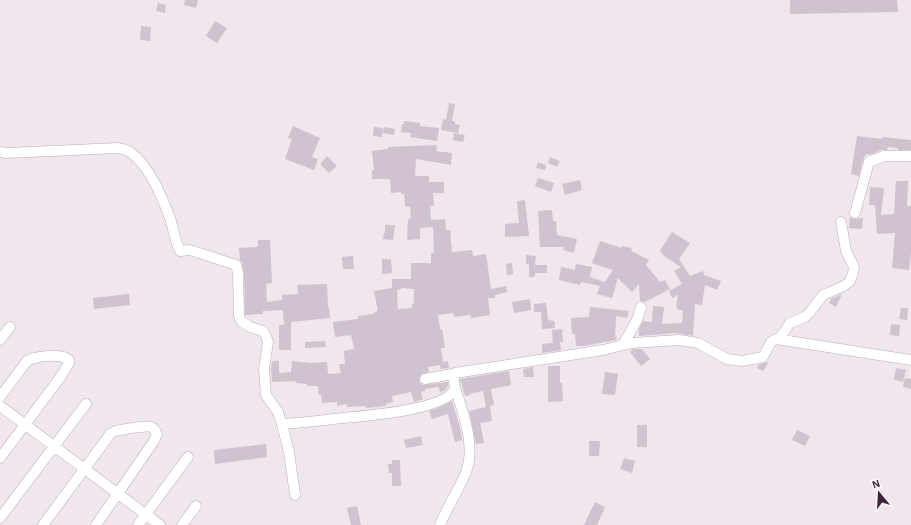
<svg xmlns="http://www.w3.org/2000/svg" width="911" height="525" viewBox="0 0 911 525" font-family="'Alegreya Sans',sans-serif">
  <style>
    .building { fill: #d0c2ce; fill-rule: evenodd }
    .lines { fill: none; stroke-linecap: round; stroke-linejoin: round }
    .minor-casing { stroke: #bbacb8; stroke-width: 11 }
    .minor { stroke: #fff; stroke-width: 10 }
  </style>
  <rect width="100%" height="100%" fill="#efe6ee"/>
  <path class="building" d="M 185,0 L 198,0 L 196,8 L 184,5 Z
    M 790,0 L 897,0 L 898,12 L 790,14 Z
    M 158,3 L 166,5 L 165,13 L 156,11 Z
    M 215,21 L 227,28 L 217,43 L 206,36 Z
    M 141,26 L 151,27 L 150,41 L 140,40 Z
    M 449,103 L 455,104 L 452,121 L 455,121 L 455,124 L 460,125 L 458,133 L 441,130 L 443,119 L 446,120 Z
    M 404,121 L 420,123 L 420,126 L 439,128 L 437,141 L 410,137 L 411,133 L 401,132 L 402,124 L 404,124 Z
    M 293,126 L 320,138 L 312,157 L 318,159 L 314,170 L 285,159 L 292,139 L 288,138 Z
    M 374,127 L 383,128 L 382,137 L 373,136 Z
    M 384,127 L 395,129 L 394,135 L 383,133 Z
    M 454,133 L 465,135 L 463,142 L 453,140 Z
    M 857,136 L 882,139 L 882,137 L 911,140 L 911,150 L 898,150 L 898,148 L 888,147 L 887,150 L 882,150 L 870,155 L 866,154 L 863,160 L 859,176 L 851,174 Z
    M 437,145 L 436,151 L 452,153 L 451,165 L 416,159 L 415,176 L 429,176 L 429,182 L 444,182 L 444,193 L 433,193 L 434,206 L 430,206 L 431,220 L 445,219 L 446,230 L 450,230 L 452,252 L 472,250 L 473,256 L 486,254 L 491,289 L 506,286 L 507,292 L 495,295 L 495,298 L 488,298 L 490,315 L 471,318 L 470,315 L 454,317 L 453,313 L 438,315 L 440,329 L 442,329 L 445,348 L 441,348 L 443,362 L 448,361 L 449,368 L 441,369 L 440,365 L 428,367 L 429,372 L 421,374 L 419,380 L 420,383 L 423,385 L 448,382 L 448,386 L 445,390 L 440,393 L 439,387 L 425,389 L 425,391 L 421,392 L 423,400 L 420,400 L 414,402 L 411,392 L 392,396 L 393,402 L 386,404 L 386,406 L 366,408 L 366,406 L 347,407 L 347,404 L 337,406 L 337,402 L 322,403 L 321,394 L 319,395 L 318,386 L 307,386 L 307,384 L 296,383 L 296,381 L 272,382 L 271,369 L 272,361 L 279,361 L 279,373 L 291,372 L 292,361 L 311,363 L 327,362 L 328,374 L 341,373 L 339,364 L 345,364 L 344,351 L 354,349 L 351,335 L 335,337 L 333,322 L 358,319 L 358,316 L 374,314 L 374,312 L 378,311 L 374,291 L 392,288 L 392,279 L 411,279 L 411,263 L 431,263 L 431,253 L 434,253 L 433,227 L 420,228 L 420,239 L 407,240 L 408,219 L 411,218 L 410,207 L 405,206 L 404,194 L 401,194 L 401,192 L 391,193 L 390,179 L 372,179 L 372,170 L 374,170 L 372,151 L 388,149 L 388,147 ZM 403,288 L 414,289 L 414,303 L 412,304 L 412,308 L 398,309 L 397,290 Z
    M 327,156 L 337,166 L 329,173 L 320,164 Z
    M 550,157 L 560,161 L 557,167 L 548,163 Z
    M 538,162 L 546,165 L 545,170 L 536,168 Z
    M 538,178 L 554,183 L 551,192 L 535,186 Z
    M 580,180 L 582,190 L 565,195 L 562,184 Z
    M 896,181 L 908,181 L 907,206 L 911,206 L 911,253 L 909,270 L 892,268 L 895,233 L 877,234 L 875,205 L 869,205 L 870,187 L 884,188 L 881,215 L 894,214 Z
    M 525,200 L 529,236 L 505,237 L 505,224 L 519,223 L 517,201 Z
    M 552,210 L 553,221 L 556,221 L 557,235 L 577,239 L 574,253 L 563,250 L 564,247 L 540,247 L 538,211 Z
    M 850,217 L 854,219 L 863,218 L 862,229 L 849,228 Z
    M 385,225 L 395,225 L 393,240 L 383,239 L 384,233 L 385,233 Z
    M 672,232 L 690,243 L 679,259 L 690,276 L 703,271 L 704,275 L 721,281 L 717,290 L 705,285 L 702,305 L 695,304 L 693,336 L 677,333 L 639,336 L 639,329 L 643,321 L 652,322 L 653,306 L 664,307 L 662,324 L 682,323 L 683,310 L 678,310 L 676,306 L 678,295 L 672,298 L 669,291 L 682,284 L 674,271 L 681,267 L 664,256 L 660,251 Z
    M 258,240 L 270,240 L 272,283 L 266,284 L 267,302 L 282,300 L 282,295 L 298,294 L 297,285 L 327,284 L 328,308 L 329,307 L 330,318 L 291,322 L 291,350 L 279,350 L 279,325 L 284,325 L 283,310 L 263,311 L 263,314 L 245,315 L 244,273 L 242,263 L 240,260 L 239,248 L 258,247 Z
    M 600,241 L 621,248 L 622,246 L 632,248 L 631,251 L 649,260 L 646,265 L 660,282 L 665,280 L 670,289 L 645,302 L 640,301 L 639,284 L 632,292 L 618,278 L 612,298 L 597,294 L 600,286 L 581,282 L 580,285 L 559,280 L 561,267 L 575,270 L 576,264 L 592,267 L 590,277 L 605,282 L 613,270 L 592,263 Z
    M 526,255 L 536,256 L 535,265 L 547,265 L 547,273 L 535,273 L 535,277 L 529,277 L 529,264 L 526,264 Z
    M 353,256 L 354,269 L 343,269 L 342,257 Z
    M 382,259 L 391,259 L 392,273 L 382,274 Z
    M 512,263 L 513,274 L 507,275 L 506,264 Z
    M 129,294 L 130,305 L 94,309 L 93,298 Z
    M 842,294 L 836,307 L 829,303 L 831,299 Z
    M 530,299 L 531,310 L 514,313 L 512,302 Z
    M 546,303 L 548,320 L 554,321 L 555,328 L 542,329 L 541,312 L 534,312 L 534,304 Z
    M 590,307 L 629,311 L 627,318 L 616,316 L 615,337 L 617,337 L 616,340 L 584,346 L 576,346 L 575,334 L 572,334 L 571,318 L 589,317 Z
    M 901,308 L 908,308 L 907,320 L 899,319 Z
    M 891,324 L 900,325 L 899,336 L 890,335 Z
    M 562,329 L 563,342 L 560,342 L 561,350 L 542,353 L 542,344 L 553,343 L 552,330 Z
    M 325,341 L 326,347 L 305,348 L 305,342 Z
    M 633,349 L 642,349 L 650,359 L 641,366 L 630,352 Z
    M 767,362 L 768,363 L 763,371 L 757,368 L 758,365 Z
    M 548,366 L 560,366 L 560,383 L 562,383 L 563,401 L 548,402 Z
    M 533,367 L 534,377 L 524,377 L 523,369 Z
    M 896,368 L 906,370 L 903,382 L 894,380 Z
    M 509,371 L 511,385 L 491,389 L 494,405 L 490,406 L 492,421 L 480,423 L 484,443 L 476,444 L 469,411 L 486,407 L 483,391 L 469,394 L 470,395 L 465,396 L 460,379 Z
    M 605,372 L 618,374 L 615,395 L 602,394 Z
    M 905,378 L 911,379 L 911,389 L 903,387 Z
    M 452,401 L 460,428 L 462,440 L 455,442 L 448,414 L 432,419 L 429,411 L 440,407 Z
    M 637,425 L 647,425 L 647,447 L 637,447 Z
    M 797,430 L 810,436 L 805,446 L 792,440 Z
    M 421,436 L 423,445 L 406,448 L 404,440 Z
    M 589,441 L 600,441 L 599,456 L 589,456 Z
    M 266,444 L 267,457 L 215,464 L 214,450 Z
    M 624,458 L 635,461 L 632,473 L 620,469 Z
    M 392,460 L 400,460 L 401,486 L 392,486 L 392,473 L 389,473 L 388,464 L 392,464 Z
    M 595,502 L 605,507 L 597,525 L 584,525 Z
    M 357,506 L 361,525 L 351,525 L 347,508 Z"/>
  <g class="lines">
    <defs>
      <path id="minor" d="M 0,152 L 7,153 L 118,148 C 122,149 127,150 130,152 C 150,166 163,199 171,221 C 174,232 175,241 180,251 L 190,250 L 236,265 L 238,273 L 239,316 L 241,321 L 250,327 L 263,331 L 266,336 L 268,342 L 264,369 L 266,395 L 278,412 L 282,424 C 303,423 323,420 343,418 C 364,416 448,410 455,388 L 453,374 L 455,373 L 603,350 L 632,343 L 679,340 L 698,343 L 727,359 L 742,361 L 763,357 L 771,342 L 776,339 L 911,360
        M 855,213 L 869,162 L 884,156 L 911,156
        M 779,339 L 790,323 L 805,317 L 810,312 L 823,295 L 844,286 L 850,281 L 853,273 L 854,267 L 846,251 L 841,222
        M 0,340 L 10,327
        M 623,345 L 637,320 L 641,307
        M 425,379 L 453,374
        M 0,397 L 27,361 C 35,356 61,353 69,360 L 69,363 L 62,375 L 0,458
        M 0,406 L 160,525
        M 282,424 L 289,452 L 295,495
        M 0,518 L 86,404
        M 43,525 L 111,433 C 117,430 145,425 151,427 C 155,428 155,431 157,434 L 154,441 L 96,525
        M 138,525 L 188,457
        M 182,525 L 196,506
        M 440,525 C 447,507 459,490 466,472 C 476,447 463,412 455,388"/>
    </defs>
    <use href="#minor" class="minor-casing"/>
    <use href="#minor" class="minor"/>
  </g>
  <g transform="translate(879 493) rotate(342)" stroke="#fbf7fb" stroke-width="3" paint-order="stroke">
  <path d="M0-3L7 15L0 10L-7 15Z" fill="#412439"/>
  <text y="-6" font-size="11" font-weight="bold" text-anchor="middle" fill="#412439">N</text>
  </g>
</svg>
